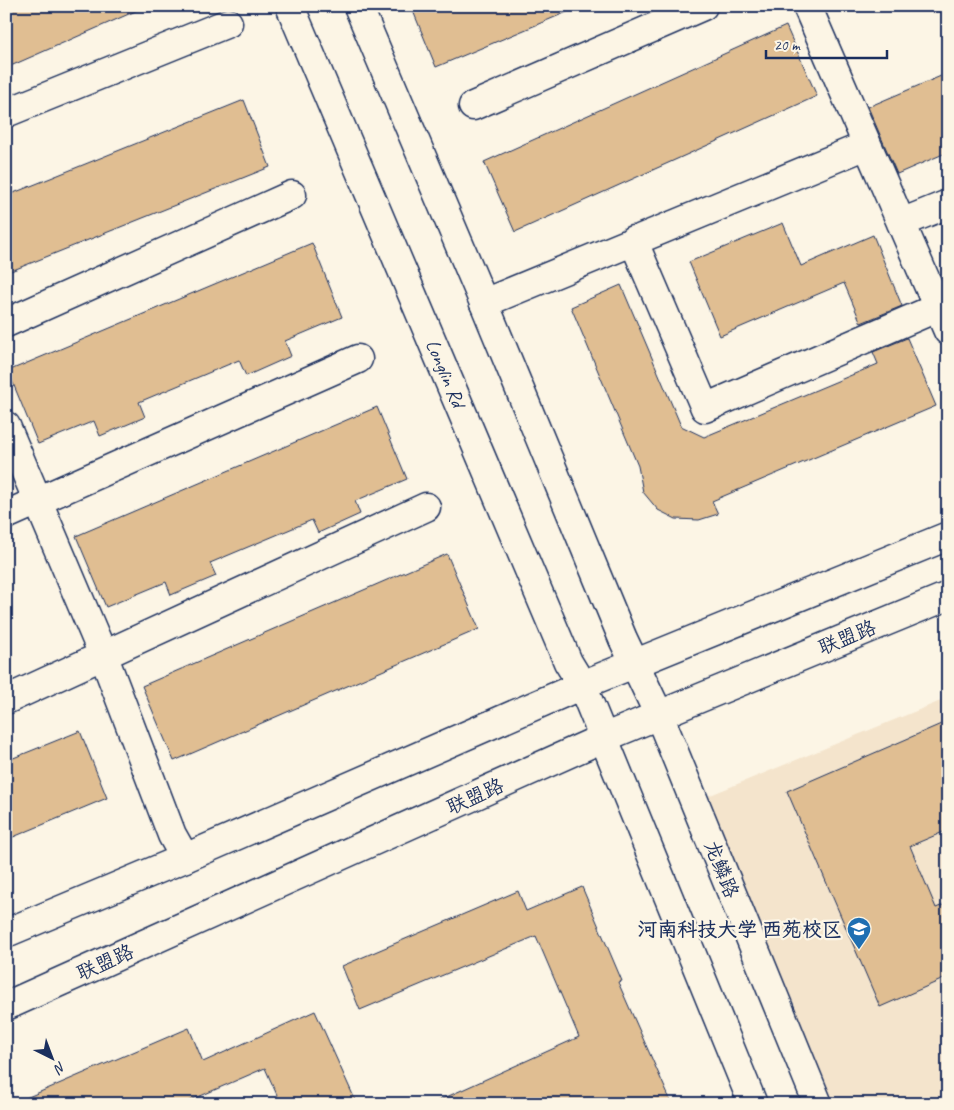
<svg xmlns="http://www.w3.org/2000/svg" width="954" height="1110" viewBox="0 0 954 1110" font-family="Caveat,'LXGW WenKai TC',sans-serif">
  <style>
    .built { fill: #f4e4cc }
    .building { fill: #e0be92; stroke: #1b2f5e }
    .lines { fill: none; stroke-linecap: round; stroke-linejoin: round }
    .minor-casing { stroke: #1b2f5e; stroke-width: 31 }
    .major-casing { stroke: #1b2f5e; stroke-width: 31 }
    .minor { stroke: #fcf5e5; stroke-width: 28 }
    .major { stroke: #fcf5e5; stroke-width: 28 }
    .labels { text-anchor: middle; stroke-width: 4.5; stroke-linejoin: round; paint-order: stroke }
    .street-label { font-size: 20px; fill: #1b2f5e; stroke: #fcf5e5 }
    .poi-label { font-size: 20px; font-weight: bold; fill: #1b2f5e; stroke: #fcf5e5; text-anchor: end }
  </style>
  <rect width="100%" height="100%" fill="#fcf5e5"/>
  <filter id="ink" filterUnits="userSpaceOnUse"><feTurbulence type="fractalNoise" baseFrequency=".02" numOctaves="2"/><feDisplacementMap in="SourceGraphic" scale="10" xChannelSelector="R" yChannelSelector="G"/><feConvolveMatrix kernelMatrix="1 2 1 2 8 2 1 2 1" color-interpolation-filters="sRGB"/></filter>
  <g filter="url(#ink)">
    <path class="built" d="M 948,698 L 948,1104 L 834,1104 L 708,796 Z"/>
    <path class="building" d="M 6,6 L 147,6 L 6,68 Z
      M 411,6 L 579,6 L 579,7 L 436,67 Z
      M 786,26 L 817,96 L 515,232 L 484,162 Z
      M 948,73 L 948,152 L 897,174 L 868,107 Z
      M 244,100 L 270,167 L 6,273 L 6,196 Z
      M 783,223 L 801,266 L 873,235 L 902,306 L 861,323 L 844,283 L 720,336 L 689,262 Z
      M 312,243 L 342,317 L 285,341 L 291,356 L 246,376 L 239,360 L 139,402 L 145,417 L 100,436 L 94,421 L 38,444 L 8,371 Z
      M 621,285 L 681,426 L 704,437 L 878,364 L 873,352 L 907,338 L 936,406 L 712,501 L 718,514 L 699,520 L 676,519 L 658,510 L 643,492 L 638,466 L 571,307 Z
      M 377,407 L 407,479 L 355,501 L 360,514 L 318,533 L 312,520 L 210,563 L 216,576 L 171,595 L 166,582 L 106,607 L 76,536 Z
      M 447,554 L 479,629 L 174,761 L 142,686 Z
      M 948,721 L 948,830 L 910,846 L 936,908 L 948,903 L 948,977 L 880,1007 L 787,791 Z
      M 80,731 L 107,798 L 6,840 L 6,761 Z
      M 582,887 L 622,981 L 618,982 L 672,1104 L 431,1104 L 579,1037 L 536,936 L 360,1010 L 342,966 L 518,891 L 526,911 Z
      M 315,1011 L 357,1104 L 281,1104 L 265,1068 L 182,1104 L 12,1104 L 189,1028 L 203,1062 Z"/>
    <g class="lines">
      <defs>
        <path id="minor" d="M 807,6 L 948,331
          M 473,106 L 703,6
          M 6,113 L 228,23
          M 901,223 L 948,204
          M 633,240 L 705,408 L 948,303
          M 484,303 L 867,145
          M 6,323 L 292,195
          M 6,426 L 104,657 L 172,835 L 185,858
          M 6,515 L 358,359
          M 6,700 L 426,507"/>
        <path id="major" d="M 290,6 L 568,662 L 582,685 L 753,1104
          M 358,6 L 484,303 L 623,639 L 659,715 L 818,1104
          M 6,933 L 185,858 L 582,685 L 948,536
          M 6,1006 L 603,738 L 948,596"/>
      </defs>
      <use href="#minor" class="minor-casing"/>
      <use href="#major" class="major-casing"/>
      <use href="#minor" class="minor"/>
      <use href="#major" class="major"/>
    </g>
  </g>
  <defs>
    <symbol id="university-pin" viewBox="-11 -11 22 30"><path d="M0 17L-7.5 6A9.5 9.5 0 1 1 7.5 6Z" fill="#1f6fb2" stroke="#fcf5e5"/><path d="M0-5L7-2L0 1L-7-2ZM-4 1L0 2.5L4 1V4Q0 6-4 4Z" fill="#fff"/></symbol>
  </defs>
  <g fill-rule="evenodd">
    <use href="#university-pin" x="845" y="915" width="28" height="38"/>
  </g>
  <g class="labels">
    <g class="street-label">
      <text transform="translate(446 373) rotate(67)" y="7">Longlin Rd</text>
      <text transform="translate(847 637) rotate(-22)" y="7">联盟路</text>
      <text transform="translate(475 796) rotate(-24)" y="7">联盟路</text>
      <text transform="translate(722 869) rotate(68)" y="7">龙鳞路</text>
      <text transform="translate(105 962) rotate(-24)" y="7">联盟路</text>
    </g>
    <g class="poi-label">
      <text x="842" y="936">河南科技大学 西苑校区</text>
    </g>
  </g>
  <rect width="954" height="1110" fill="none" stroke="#fcf5e5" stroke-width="25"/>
  <rect x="12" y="12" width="929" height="1085" fill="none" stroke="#1b2f5e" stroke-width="2" filter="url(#ink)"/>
  <g transform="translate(52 1058) rotate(138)" stroke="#fcf5e5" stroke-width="4" paint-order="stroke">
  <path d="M0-4L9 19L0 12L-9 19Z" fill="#1b2f5e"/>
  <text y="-8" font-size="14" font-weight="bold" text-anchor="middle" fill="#1b2f5e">N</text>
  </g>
  <path d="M766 50v8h121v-8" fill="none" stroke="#1b2f5e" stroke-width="2.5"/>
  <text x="774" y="50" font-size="15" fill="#1b2f5e" stroke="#fcf5e5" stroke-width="4" paint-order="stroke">20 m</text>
</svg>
